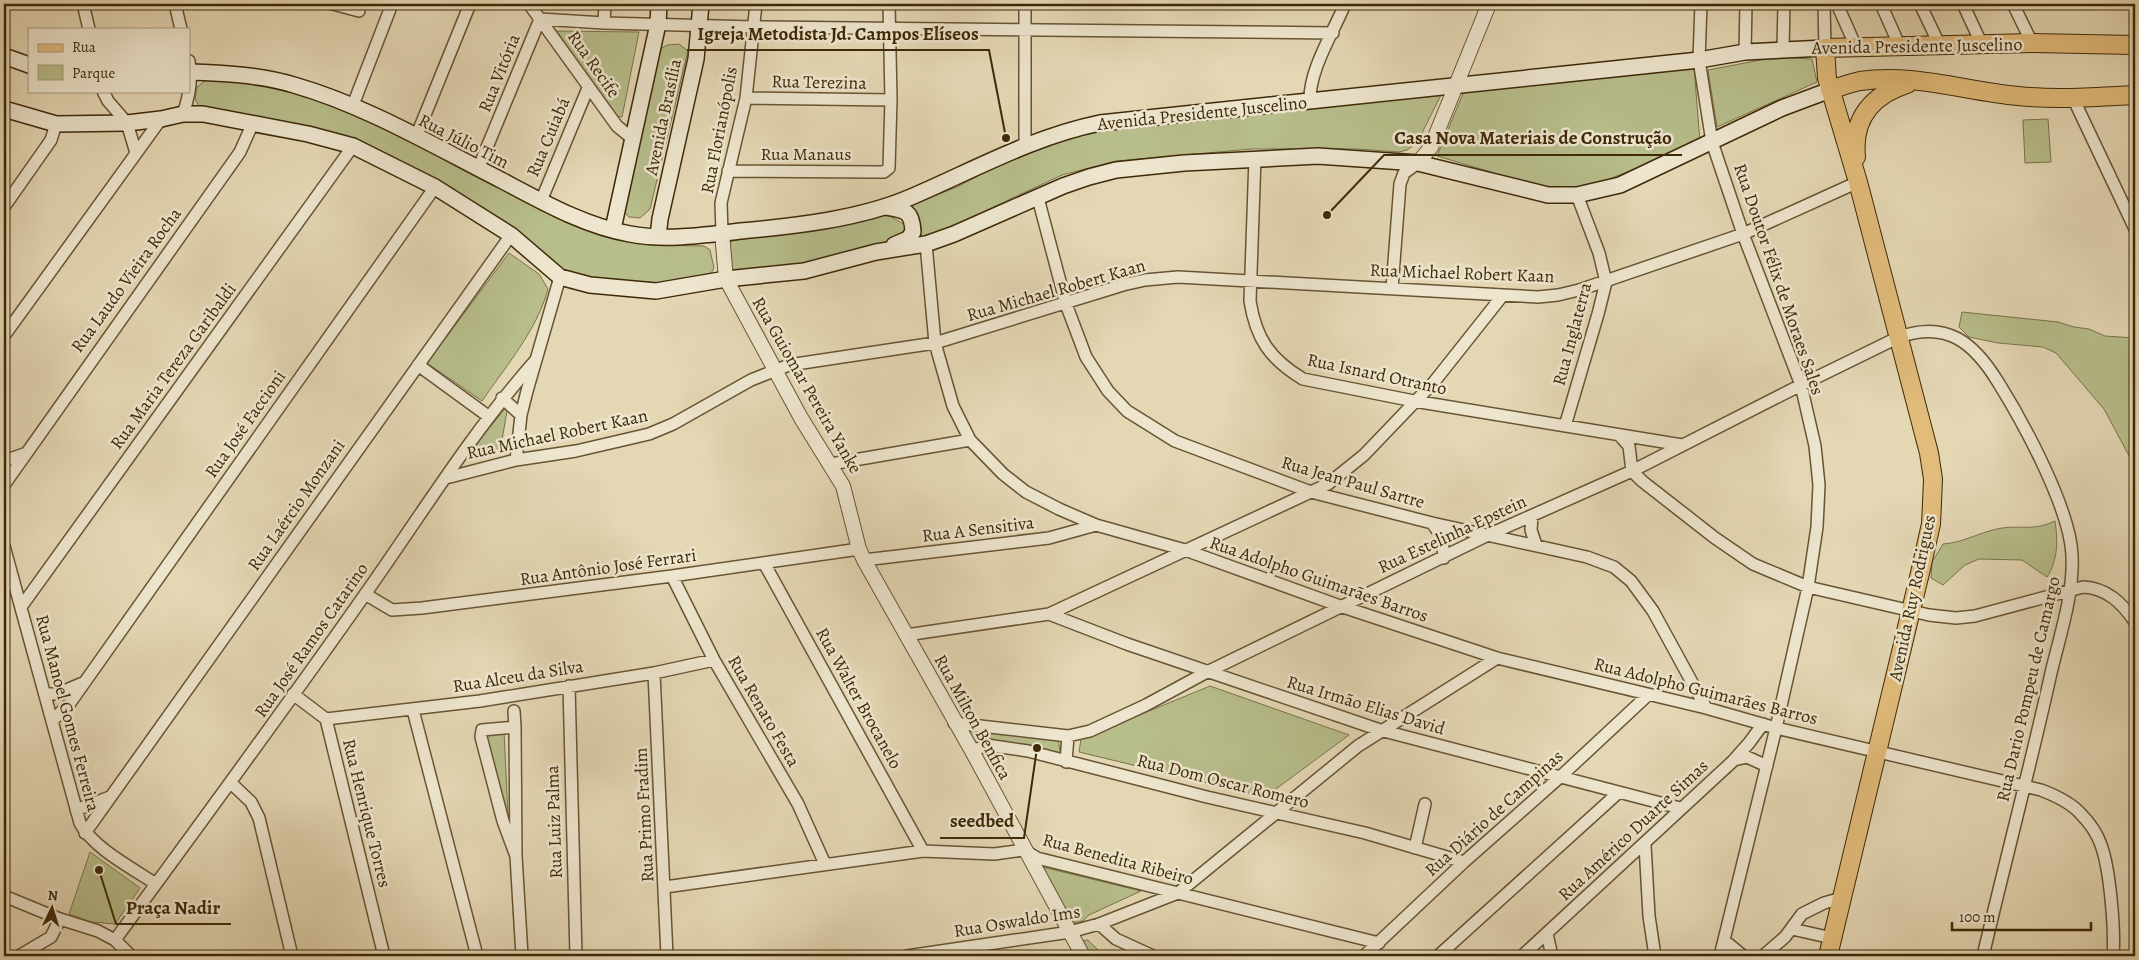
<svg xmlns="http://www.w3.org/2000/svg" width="2139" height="960" viewBox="0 0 2139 960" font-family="Alegreya,serif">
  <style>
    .green { fill: #b7bd8b; stroke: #7a734a }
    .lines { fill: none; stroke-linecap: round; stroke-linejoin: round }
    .minor-casing { stroke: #685433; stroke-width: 14 }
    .tertiary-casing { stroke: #685433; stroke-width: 16 }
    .secondary-casing { stroke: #3e2908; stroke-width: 18 }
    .primary-casing { stroke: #3e2908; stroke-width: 20 }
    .minor { stroke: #ede5ce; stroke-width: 11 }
    .tertiary { stroke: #ede5ce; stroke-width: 14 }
    .secondary { stroke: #ede5ce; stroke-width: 15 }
    .primary { stroke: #e2bc7a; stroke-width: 18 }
    .labels { text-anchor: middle; stroke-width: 5; stroke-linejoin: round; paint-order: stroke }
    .street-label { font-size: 18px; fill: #3e2908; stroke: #ede5ce }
    .leader { fill: none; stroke: #3e2908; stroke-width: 2 }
    .callout-dot { fill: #3e2908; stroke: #ede5ce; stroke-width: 2 }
    .callout-label { font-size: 19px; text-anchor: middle; font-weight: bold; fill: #3e2908; stroke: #ede5ce; stroke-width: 5; stroke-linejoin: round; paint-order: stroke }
  </style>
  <rect width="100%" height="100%" fill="#e4d7b4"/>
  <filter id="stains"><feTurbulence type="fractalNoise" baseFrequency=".004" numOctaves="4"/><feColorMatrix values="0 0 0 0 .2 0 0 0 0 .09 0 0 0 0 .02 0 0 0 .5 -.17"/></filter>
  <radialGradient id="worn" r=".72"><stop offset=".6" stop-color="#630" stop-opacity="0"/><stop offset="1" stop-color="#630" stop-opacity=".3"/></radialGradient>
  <path class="green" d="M 554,31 L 639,32 L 622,117 L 610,115 Z
    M 679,44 L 688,51 L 650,209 L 640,218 L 629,217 L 622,209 L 657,51 L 667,45 Z
    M 1776,57 L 1812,59 L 1817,82 L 1717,127 L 1708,70 Z
    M 1694,67 L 1700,142 L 1590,187 L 1570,190 L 1545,188 L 1437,156 L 1464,91 Z
    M 206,80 L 260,82 L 341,107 L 566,221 L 605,235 L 648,245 L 704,246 L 710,250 L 714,268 L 710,275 L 656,287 L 560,273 L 386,156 L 201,110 L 195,99 L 197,87 Z
    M 1443,91 L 1417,143 L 1407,150 L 1399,152 L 1357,149 L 1252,149 L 1116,161 L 1062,175 L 931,236 L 917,240 L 906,207 L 957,187 L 1023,152 L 1095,128 Z
    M 2048,119 L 2051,162 L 2025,163 L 2023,120 Z
    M 880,215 L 890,216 L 905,225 L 907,232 L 900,242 L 813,262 L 731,273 L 725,247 L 732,241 Z
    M 509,253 L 539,274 L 548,289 C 537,330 506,366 482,401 L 427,363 Z
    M 1962,312 L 2058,322 L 2074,327 L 2089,329 L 2105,336 L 2135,338 L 2135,467 L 2104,409 L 2056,353 L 2043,347 L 1998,343 L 1969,337 L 1959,327 Z
    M 508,405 L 500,452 L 464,459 Z
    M 2055,521 C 2058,541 2058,560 2047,577 L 2022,560 L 1979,559 L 1965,565 L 1943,585 L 1931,578 L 1932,562 L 1943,544 C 1962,543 1978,533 1997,529 C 2020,524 2032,532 2055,521 Z
    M 1210,686 L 1349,735 L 1265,797 L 1079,752 L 1081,739 Z
    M 965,726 L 1058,738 L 1061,758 L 966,738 Z
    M 504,731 L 508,816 L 482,732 Z
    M 90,852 L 140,888 L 115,924 L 91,922 L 69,914 Z
    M 1038,866 L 1141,891 L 1089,915 L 1083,921 L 1074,923 Z
    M 1088,940 L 1098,950 L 1113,956 L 1087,956 L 1079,941 Z"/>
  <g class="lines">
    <defs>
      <path id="minor" d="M 83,4 L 89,29
        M 175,4 L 181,29
        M 333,4 L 359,11
        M 529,4 L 617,126 L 634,140
        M 1701,4 L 1699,60 L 1712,142 L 1743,234 L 1801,385 L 1815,446 L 1819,485 L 1817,527 L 1808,587 L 1776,728 L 1720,956
        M 1824,4 L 1825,48
        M 1837,4 L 1856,47
        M 1881,4 L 1900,47
        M 1920,4 L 1940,46
        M 1963,4 L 1982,45
        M 2013,4 L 2032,43
        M 604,23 L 605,4
        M 1783,49 L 1784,4
        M 1745,52 L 1746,4
        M 103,91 L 108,101 L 127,123 L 136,153
        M 746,98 L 891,100
        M 2073,98 L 2135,229
        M 1310,101 C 1309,70 1333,33 1345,4
        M 353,105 L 392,4
        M 183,114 C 189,97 193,79 189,61
        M 416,137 L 470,4
        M 1025,145 L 1025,4
        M 1255,158 L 1250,301 C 1256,339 1270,359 1303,379 L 1414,401 L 1682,445
        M 478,169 L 540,19 L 604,23 L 755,27 L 1333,33
        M 728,171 L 876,172 L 884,172 L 889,168 L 891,100 L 889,4
        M 1038,198 L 1066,304 L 1086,357 L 1108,391 L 1127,411 L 1175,441 L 1311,492 L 1432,523 L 1587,557 L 1614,567 L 1631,581 L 1653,611 L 1706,708
        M 541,201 L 588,88
        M 4,207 L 51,140 L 56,124
        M 722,233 L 721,203 L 746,98 L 756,4
        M 926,244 L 935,343 L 953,406 L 970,440 L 1003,474 L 1026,492 L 1059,509 L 1096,525 L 1185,550 L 1340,606 L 1497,658 L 1706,708 L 1776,728 L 2041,790 C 2054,795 2070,802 2080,813 C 2089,822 2097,833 2101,845 C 2110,869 2115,930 2113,956
        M 1392,288 L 1400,184 L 1404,173 L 1418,163
        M 4,336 L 161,119
        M 418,365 L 488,416
        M 502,398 L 521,415
        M 1565,426 L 1598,314 L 1606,282 L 1599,253 L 1577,195
        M 1621,437 L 1629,446 L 1632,471 L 1642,481 L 1715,538 L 1753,564 L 1808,587 L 1929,615 L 1956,618 L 1975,616 L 2083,587 C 2107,588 2122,603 2135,622
        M 516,460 L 521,415 L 527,391 L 560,277
        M 4,461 L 24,454
        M 831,464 L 970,440
        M 446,478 L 516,460 L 576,451 L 649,434 L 673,424 L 751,380 L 789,365 L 935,343 L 1123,285 L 1145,280 L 1178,277 L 1538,297 L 1558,295 L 1579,290 L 1743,234 L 1858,182
        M 4,485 L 240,152 L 252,125
        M 1532,516 L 1531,530 L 1536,545
        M 1432,523 L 1442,537 L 1444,558
        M 4,546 L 80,823 C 93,848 132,868 156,884
        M 864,560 L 1049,538 L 1096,525
        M 764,563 L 923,851
        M 672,576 L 714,660 L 798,804 L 825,864
        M 365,594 L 392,610 L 422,608 L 672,576 L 859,549
        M 21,607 L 353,146
        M 1049,614 L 1127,644 L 1380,730 L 1680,808
        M 906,635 L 1049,614 L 1328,484 L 1364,455 L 1434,382 L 1503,295
        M 654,673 L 667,956
        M 569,686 L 576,956
        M 45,694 L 57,694 L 85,682
        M 293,694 L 326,719 L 384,956
        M 413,710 L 477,956
        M 514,711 L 515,727
        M 326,719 L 480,701 L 654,673 L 714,660
        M 53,720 L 70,703 L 435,187
        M 954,723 L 1068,736 L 1090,731 L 1146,705 L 1207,672 L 1488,535 L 1632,471 L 1801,385 L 1899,337 C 1947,320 1974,343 1998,382 C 2023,422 2070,508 2072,555 C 2074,594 2060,635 2051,673 C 2030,768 2005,862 1983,956
        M 972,751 L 987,745 L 1028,751 L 1207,797 L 1365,833 L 1464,862
        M 1734,760 L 1747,757 L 1767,766
        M 1066,762 L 1068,736
        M 231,783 L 251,802 L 259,818 L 292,956
        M 76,810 L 110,797
        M 85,833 L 511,235
        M 1645,845 L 1649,916 L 1655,956
        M 1415,848 L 1425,804
        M 516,856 L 503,821 L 481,737 L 482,730 L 515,727 L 516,856 L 522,956
        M 665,887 L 923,851 L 994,854 L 1024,850 L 1037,858 L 1379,943
        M 4,896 L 60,919 L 98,931 L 115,940 L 131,956
        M 1099,924 L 1116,939 L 1153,956
        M 1792,929 L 1832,938
        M 1547,934 L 1552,956
        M 115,940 C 199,825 284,710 366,593 C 421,515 472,432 535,361
        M 1725,941 L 1743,956
        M 19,956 L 51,937 L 60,919
        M 907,956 L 1070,932 L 1099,924 L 1178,893 L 1358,746 L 1497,658
        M 1364,956 L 1464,862 L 1559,778 L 1648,695
        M 1438,956 L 1618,793
        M 1522,956 L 1733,761 L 1749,743 L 1763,724
        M 1763,956 L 1785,937 L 1802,914 L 1824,903 L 1842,898"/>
      <path id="tertiary" d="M 1418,163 L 1431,147 L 1489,4
        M 722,233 L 726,279 L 801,418 L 843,486 L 859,549 L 864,560 L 972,751 L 1083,956"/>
      <path id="secondary" d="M 4,56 L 29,65
        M 189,72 C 224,73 261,75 294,85 C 367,106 434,146 501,180 C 541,201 584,226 630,234 C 667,241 704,235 741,231 C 796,226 860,219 911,197 C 974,170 1032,137 1100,123 L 1699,60 L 1745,52 L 1825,48
        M 4,109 L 56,124 L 127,123 L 161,119 L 183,114 L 203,114 L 308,134 L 353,146 L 435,187 L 511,235 L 560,277 L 590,285 L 656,291 L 726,279 L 804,271 L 876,252 L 926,244 L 954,234 L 1063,186 L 1089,177 L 1116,170 L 1184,163 L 1318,156 L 1418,163 L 1548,195 L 1577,195 L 1620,185 L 1782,108 L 1830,90
        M 886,207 C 906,210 912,211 913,232 L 908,239 L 894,245
        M 613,229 L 658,24 L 659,4
        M 658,237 L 660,219 L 696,59 L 701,4"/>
      <path id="primary" d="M 1830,90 C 1840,87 1850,83 1860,81 C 1913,73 1965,91 2018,96 C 2057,100 2096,97 2135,95
        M 1856,157 C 1852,118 1872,95 1907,84
        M 1828,956 L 1920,573 L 1931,524 L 1932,503 L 1933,479 L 1929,453 L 1858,182 L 1827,78 L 1825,48 L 2032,43 L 2135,45"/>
    </defs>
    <use href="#minor" class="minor-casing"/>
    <use href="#tertiary" class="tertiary-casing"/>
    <use href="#secondary" class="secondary-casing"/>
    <use href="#primary" class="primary-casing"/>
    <use href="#minor" class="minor"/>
    <use href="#tertiary" class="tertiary"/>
    <use href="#secondary" class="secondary"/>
    <use href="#primary" class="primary"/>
  </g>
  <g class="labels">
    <g class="street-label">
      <text transform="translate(1917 46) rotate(-1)" y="6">Avenida Presidente Juscelino</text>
      <text transform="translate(594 64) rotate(55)" y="6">Rua Recife</text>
      <text transform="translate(499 73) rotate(-68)" y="6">Rua Vitória</text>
      <text transform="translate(819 82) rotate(1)" y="6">Rua Terezina</text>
      <text transform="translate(1202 113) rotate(-6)" y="6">Avenida Presidente Juscelino</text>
      <text transform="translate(663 117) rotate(-78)" y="6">Avenida Brasília</text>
      <text transform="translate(719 130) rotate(-79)" y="6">Rua Florianópolis</text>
      <text transform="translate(548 137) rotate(-67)" y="6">Rua Cuiabá</text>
      <text transform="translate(464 141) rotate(27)" y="6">Rua Júlio Tim</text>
      <text x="806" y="160">Rua Manaus</text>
      <text transform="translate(1462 273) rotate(2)" y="6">Rua Michael Robert Kaan</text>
      <text transform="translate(1779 279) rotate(71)" y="6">Rua Doutor Félix de Moraes Sales</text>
      <text transform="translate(126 280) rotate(-54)" y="6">Rua Laudo Vieira Rocha</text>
      <text transform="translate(1056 290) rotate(-16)" y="6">Rua Michael Robert Kaan</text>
      <text transform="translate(1572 334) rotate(-75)" y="6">Rua Inglaterra</text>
      <text transform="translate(173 366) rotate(-54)" y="6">Rua Maria Tereza Garibaldi</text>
      <text transform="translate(1377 374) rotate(12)" y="6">Rua Isnard Otranto</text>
      <text transform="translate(807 385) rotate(60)" y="6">Rua Guiomar Pereira Yanke</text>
      <text transform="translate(245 424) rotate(-55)" y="6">Rua José Faccioni</text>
      <text transform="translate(557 434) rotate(-12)" y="6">Rua Michael Robert Kaan</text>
      <text transform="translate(1353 482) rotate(16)" y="6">Rua Jean Paul Sartre</text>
      <text transform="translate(296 505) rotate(-55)" y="6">Rua Laércio Monzani</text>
      <text transform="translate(978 529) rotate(-7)" y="6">Rua A Sensitiva</text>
      <text transform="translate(1452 534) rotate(-25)" y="6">Rua Estelinha Epstein</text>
      <text transform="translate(608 567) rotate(-8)" y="6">Rua Antônio José Ferrari</text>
      <text transform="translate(1319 579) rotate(19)" y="6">Rua Adolpho Guimarães Barros</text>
      <text transform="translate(1912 598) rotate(-78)" y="6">Avenida Ruy Rodrigues</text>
      <text transform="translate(311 640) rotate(-55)" y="6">Rua José Ramos Catarino</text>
      <text transform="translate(518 676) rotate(-9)" y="6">Rua Alceu da Silva</text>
      <text transform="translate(2028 689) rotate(-77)" y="6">Rua Dario Pompeu de Camargo</text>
      <text transform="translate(1706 691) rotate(14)" y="6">Rua Adolpho Guimarães Barros</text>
      <text transform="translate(859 698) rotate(61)" y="6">Rua Walter Brocanelo</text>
      <text transform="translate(1366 705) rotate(17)" y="6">Rua Irmão Elias David</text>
      <text transform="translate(764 711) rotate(60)" y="6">Rua Renato Festa</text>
      <text transform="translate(68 713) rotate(75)" y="6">Rua Manoel Gomes Ferreira</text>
      <text transform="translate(973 717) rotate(61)" y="6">Rua Milton Benfica</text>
      <text transform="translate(1223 781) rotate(14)" y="6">Rua Dom Oscar Romero</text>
      <text transform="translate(367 813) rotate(76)" y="6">Rua Henrique Torres</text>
      <text transform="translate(1494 813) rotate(-42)" y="6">Rua Diário de Campinas</text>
      <text transform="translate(644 815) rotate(-93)" y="6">Rua Primo Fradim</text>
      <text transform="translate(554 822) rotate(-92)" y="6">Rua Luiz Palma</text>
      <text transform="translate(1633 830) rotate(-43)" y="6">Rua Américo Duarte Simas</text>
      <text transform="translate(1118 859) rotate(15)" y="6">Rua Benedita Ribeiro</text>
      <text transform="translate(1017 921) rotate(-9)" y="6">Rua Oswaldo Ims</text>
    </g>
  </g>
  <path class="leader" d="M1006 138L989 50H687M1327 215L1384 155H1682M1037 748L1024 838H940M99 870L116 924H231"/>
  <g class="callout-dot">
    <circle cx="1006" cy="138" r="5"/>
    <circle cx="1327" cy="215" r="5"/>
    <circle cx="1037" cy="748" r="5"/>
    <circle cx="99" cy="870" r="5"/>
  </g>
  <g class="callout-label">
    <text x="838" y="40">Igreja Metodista Jd. Campos Elíseos</text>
    <text x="1533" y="144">Casa Nova Materiais de Construção</text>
    <text x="982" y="827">seedbed</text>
    <text x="173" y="914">Praça Nadir</text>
  </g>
  <rect width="2139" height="960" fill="none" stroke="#e4d7b4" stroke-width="20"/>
  <rect x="5" y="5" width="2129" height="950" fill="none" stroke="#3e2908" stroke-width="2.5"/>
  <rect x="10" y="10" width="2119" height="940" fill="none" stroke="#3e2908"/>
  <rect x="28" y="28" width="162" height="65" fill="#ede5ce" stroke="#a79a7f"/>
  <rect x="38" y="44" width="25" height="8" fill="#e2bc7a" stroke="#a79a7f"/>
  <text x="72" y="52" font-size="15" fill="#3e2908">Rua</text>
  <rect x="38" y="65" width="25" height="15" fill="#b7bd8b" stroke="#a79a7f"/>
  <text x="72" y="78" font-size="15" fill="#3e2908">Parque</text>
  <g transform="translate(52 908) rotate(4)" stroke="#ede5ce" stroke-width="4" paint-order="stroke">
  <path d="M0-4L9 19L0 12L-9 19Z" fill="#3e2908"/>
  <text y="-8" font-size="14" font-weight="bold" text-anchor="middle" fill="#3e2908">N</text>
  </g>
  <path d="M1952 922v8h139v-8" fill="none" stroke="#3e2908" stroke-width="2.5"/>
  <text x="1959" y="922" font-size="15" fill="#3e2908" stroke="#ede5ce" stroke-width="4" paint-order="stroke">100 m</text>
  <rect width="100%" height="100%" filter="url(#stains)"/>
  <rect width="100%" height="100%" fill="url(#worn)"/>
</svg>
